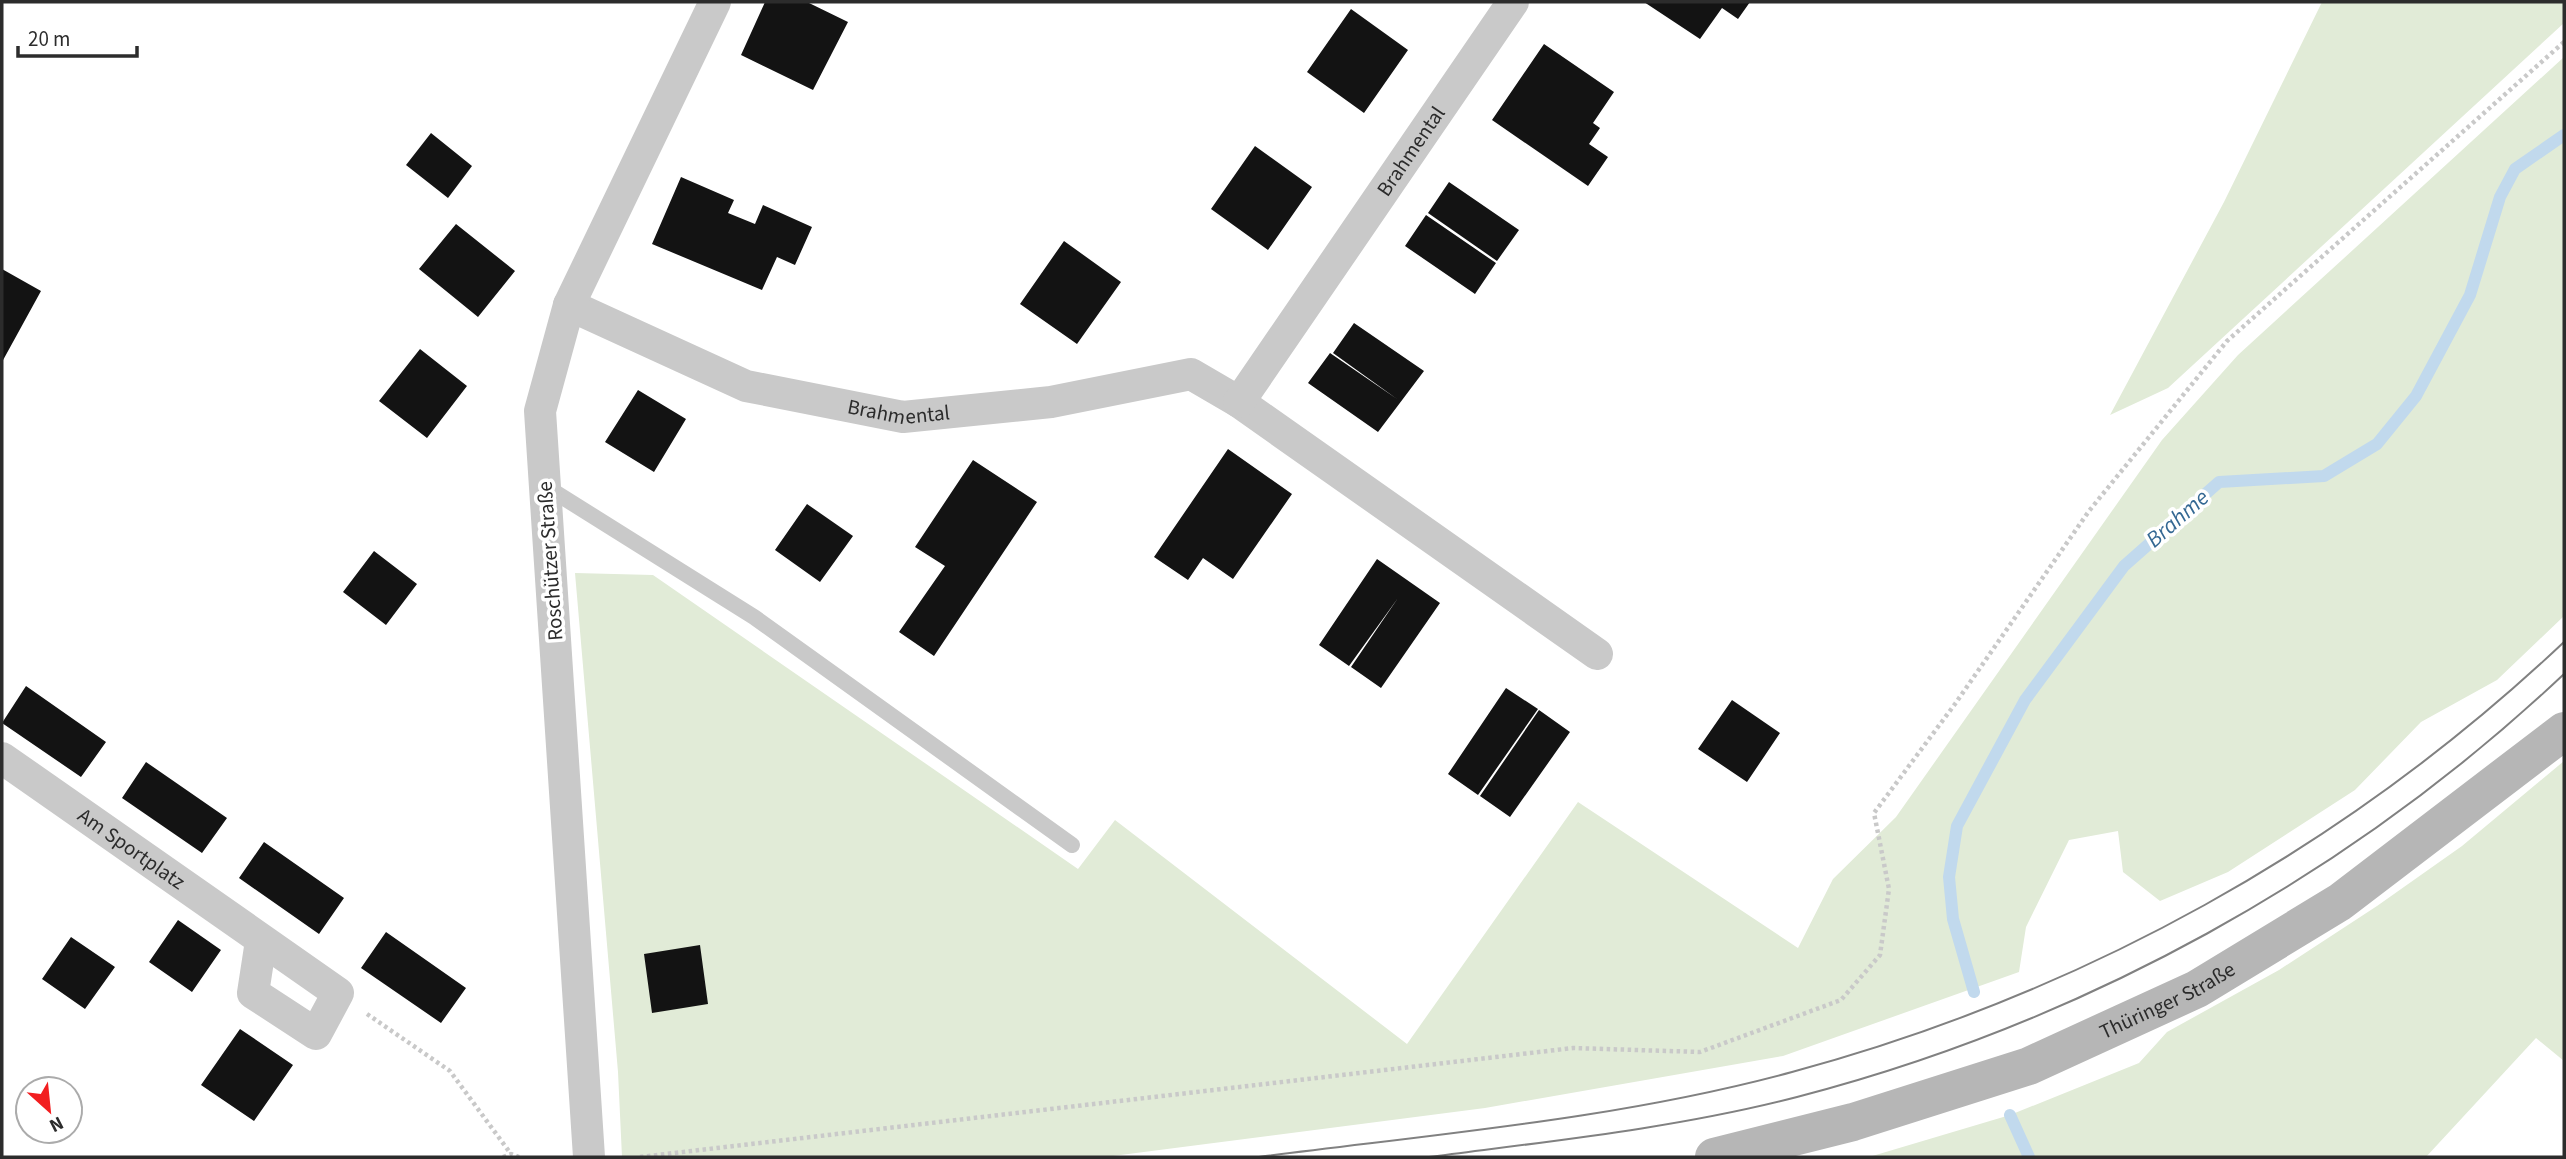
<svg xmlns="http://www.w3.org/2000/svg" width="2566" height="1159" viewBox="0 0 2566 1159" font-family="'Source Sans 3',sans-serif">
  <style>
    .green { fill: #e1ebd7 }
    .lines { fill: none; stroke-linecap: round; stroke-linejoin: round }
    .stream { stroke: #c1d9ed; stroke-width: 12 }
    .building { fill: #131313 }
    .path { stroke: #c9c9c9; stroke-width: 4.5; stroke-dasharray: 3.5 3.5; stroke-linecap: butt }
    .service { stroke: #c9c9c9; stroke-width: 16 }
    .minor { stroke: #c9c9c9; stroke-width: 32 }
    .secondary { stroke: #b6b6b6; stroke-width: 38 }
    .tram { stroke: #818181; stroke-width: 2 }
    .labels { text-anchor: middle; stroke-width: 7; stroke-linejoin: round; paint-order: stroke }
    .street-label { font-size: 21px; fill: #2c2c2c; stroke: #fff }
    .water-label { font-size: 23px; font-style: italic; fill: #346893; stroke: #fff }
  </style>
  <rect width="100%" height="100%" fill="#fff"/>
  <path class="green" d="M 2322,2 L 2564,2 L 2564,23 L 2168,388 L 2110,415 L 2224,202 Z
    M 2564,57 L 2564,616 L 2497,680 L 2421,722 L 2355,790 L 2228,872 L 2160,901 L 2123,872 L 2118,831 L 2069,840 L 2026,927 L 2019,972 L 1783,1056 L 1485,1108 L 1105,1157 L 622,1157 L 618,1072 L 575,573 L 653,575 L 1078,869 L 1115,820 L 1407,1044 L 1578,802 L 1798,948 L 1833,879 L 1896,817 L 2162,440 L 2238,355 Z
    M 2564,761 L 2564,1061 L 2536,1038 L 2426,1157 L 1869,1157 L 2010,1115 L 2139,1063 L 2167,1032 L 2279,970 L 2377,906 L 2462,846 Z"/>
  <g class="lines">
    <path class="stream" d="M 1974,992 L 1953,919 L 1949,877 L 1957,826 L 2025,700 L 2124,566 L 2219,482 L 2324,476 L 2377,444 L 2416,396 L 2470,295 L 2500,197 L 2515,169 L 2564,135
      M 2010,1115 L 2029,1157"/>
  </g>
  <path class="building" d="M 765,2 L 807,2 L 848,22 L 813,90 L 741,55 Z
    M 1644,2 L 1750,2 L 1738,19 L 1722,8 L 1700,39 Z
    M 1351,9 L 1408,50 L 1364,113 L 1307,72 Z
    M 1544,44 L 1614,92 L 1593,123 L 1600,128 L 1589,144 L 1608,157 L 1588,186 L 1492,120 Z
    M 431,133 L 472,166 L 448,198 L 406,165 Z
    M 1255,146 L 1312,187 L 1268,250 L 1211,209 Z
    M 681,177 L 734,200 L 728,213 L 755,224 L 763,205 L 812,227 L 795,265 L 777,257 L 762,290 L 652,244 Z
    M 1449,182 L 1519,230 L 1497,261 L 1428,213 Z
    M 1426,215 L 1496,263 L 1475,294 L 1405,246 Z
    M 456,224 L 515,271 L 478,317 L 419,269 Z
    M 1064,241 L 1121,282 L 1077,344 L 1020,304 Z
    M 2,269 L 41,291 L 2,362 Z
    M 1354,323 L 1424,371 L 1378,432 L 1308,383 L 1330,353 L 1397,399 L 1333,353 Z
    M 420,349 L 467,386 L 427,438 L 379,401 Z
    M 638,390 L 686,419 L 654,472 L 605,442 Z
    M 1228,449 L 1292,494 L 1233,579 L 1203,558 L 1188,580 L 1154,557 Z
    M 973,460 L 1037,502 L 934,656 L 899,632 L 945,566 L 915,547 Z
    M 807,504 L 853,536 L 820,582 L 775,550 Z
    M 374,551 L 417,584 L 386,625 L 343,592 Z
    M 1377,559 L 1440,603 L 1381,688 L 1351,667 L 1398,598 L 1349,666 L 1319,645 Z
    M 26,686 L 106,742 L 81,777 L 2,723 Z
    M 1506,688 L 1538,709 L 1478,795 L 1448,774 Z
    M 1732,700 L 1780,733 L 1747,782 L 1698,749 Z
    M 1539,710 L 1570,732 L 1510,817 L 1480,796 Z
    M 146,762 L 227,818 L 202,853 L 122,798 Z
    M 264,842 L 344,898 L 319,934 L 239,878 Z
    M 178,920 L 221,950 L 192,992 L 149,962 Z
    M 386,932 L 466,988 L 441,1023 L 361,968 Z
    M 71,937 L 115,967 L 85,1009 L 42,979 Z
    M 700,945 L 708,1004 L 652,1013 L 644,954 Z
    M 240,1029 L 293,1065 L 254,1121 L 201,1085 Z"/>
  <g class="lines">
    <path class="path" d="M 367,1014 L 450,1071 L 511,1154
      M 503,1157 L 511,1154 L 519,1157
      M 640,1157 L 1573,1048 L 1700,1052 L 1841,1000 L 1880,955 L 1889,889 L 1874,813 L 1955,704 L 2089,511 L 2227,341 L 2564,42"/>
    <path class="service" d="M 545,486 L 754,617 L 1072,845"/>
    <g class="minor">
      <path id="s1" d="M 569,305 L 746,386 L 903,417 L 1051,402 L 1191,374 L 1239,402 L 1597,654"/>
      <path id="s2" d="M 1239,402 L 1513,2"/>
      <path id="s3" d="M 2,758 L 338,993 L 316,1034 L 253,993 L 261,941"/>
      <path d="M 589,1157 L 540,411 L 569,305 L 715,2"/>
    </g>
    <path class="secondary" id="s4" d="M 1714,1157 L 1853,1122 L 2029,1066 L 2197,989 L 2340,902 L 2564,731"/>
    <path class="tram" d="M 1259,1157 C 1436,1134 1619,1119 1792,1072 C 2081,994 2346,848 2564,642
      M 1429,1157 C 1552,1141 1677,1128 1797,1097 C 2082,1023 2350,876 2564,674"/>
  </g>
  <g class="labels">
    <g class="street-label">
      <text dy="7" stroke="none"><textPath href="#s2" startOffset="304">Brahmental</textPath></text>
      <text dy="7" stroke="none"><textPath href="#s1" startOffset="350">Brahmental</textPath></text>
      <text transform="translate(550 561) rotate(-94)" y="7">Roschützer Straße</text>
      <text dy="7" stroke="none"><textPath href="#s3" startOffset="158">Am Sportplatz</textPath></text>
      <text dy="7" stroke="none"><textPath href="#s4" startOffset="481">Thüringer Straße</textPath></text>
    </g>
    <g class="water-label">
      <text transform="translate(2177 518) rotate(-41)" y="8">Brahme</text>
    </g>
  </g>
  <rect width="2566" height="1159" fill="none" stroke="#2c2c2c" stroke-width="7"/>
  <g transform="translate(49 1110) rotate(153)"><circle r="33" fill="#ffffff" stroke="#ababab" stroke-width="2"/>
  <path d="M0-5L12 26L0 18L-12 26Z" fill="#f21e20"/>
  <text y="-10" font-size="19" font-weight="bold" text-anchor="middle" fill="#2c2c2c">N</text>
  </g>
  <path d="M18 46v10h119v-10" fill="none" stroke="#2c2c2c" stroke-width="3.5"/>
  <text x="28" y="46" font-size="21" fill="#2c2c2c" stroke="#ffffff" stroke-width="5" paint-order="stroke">20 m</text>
</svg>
